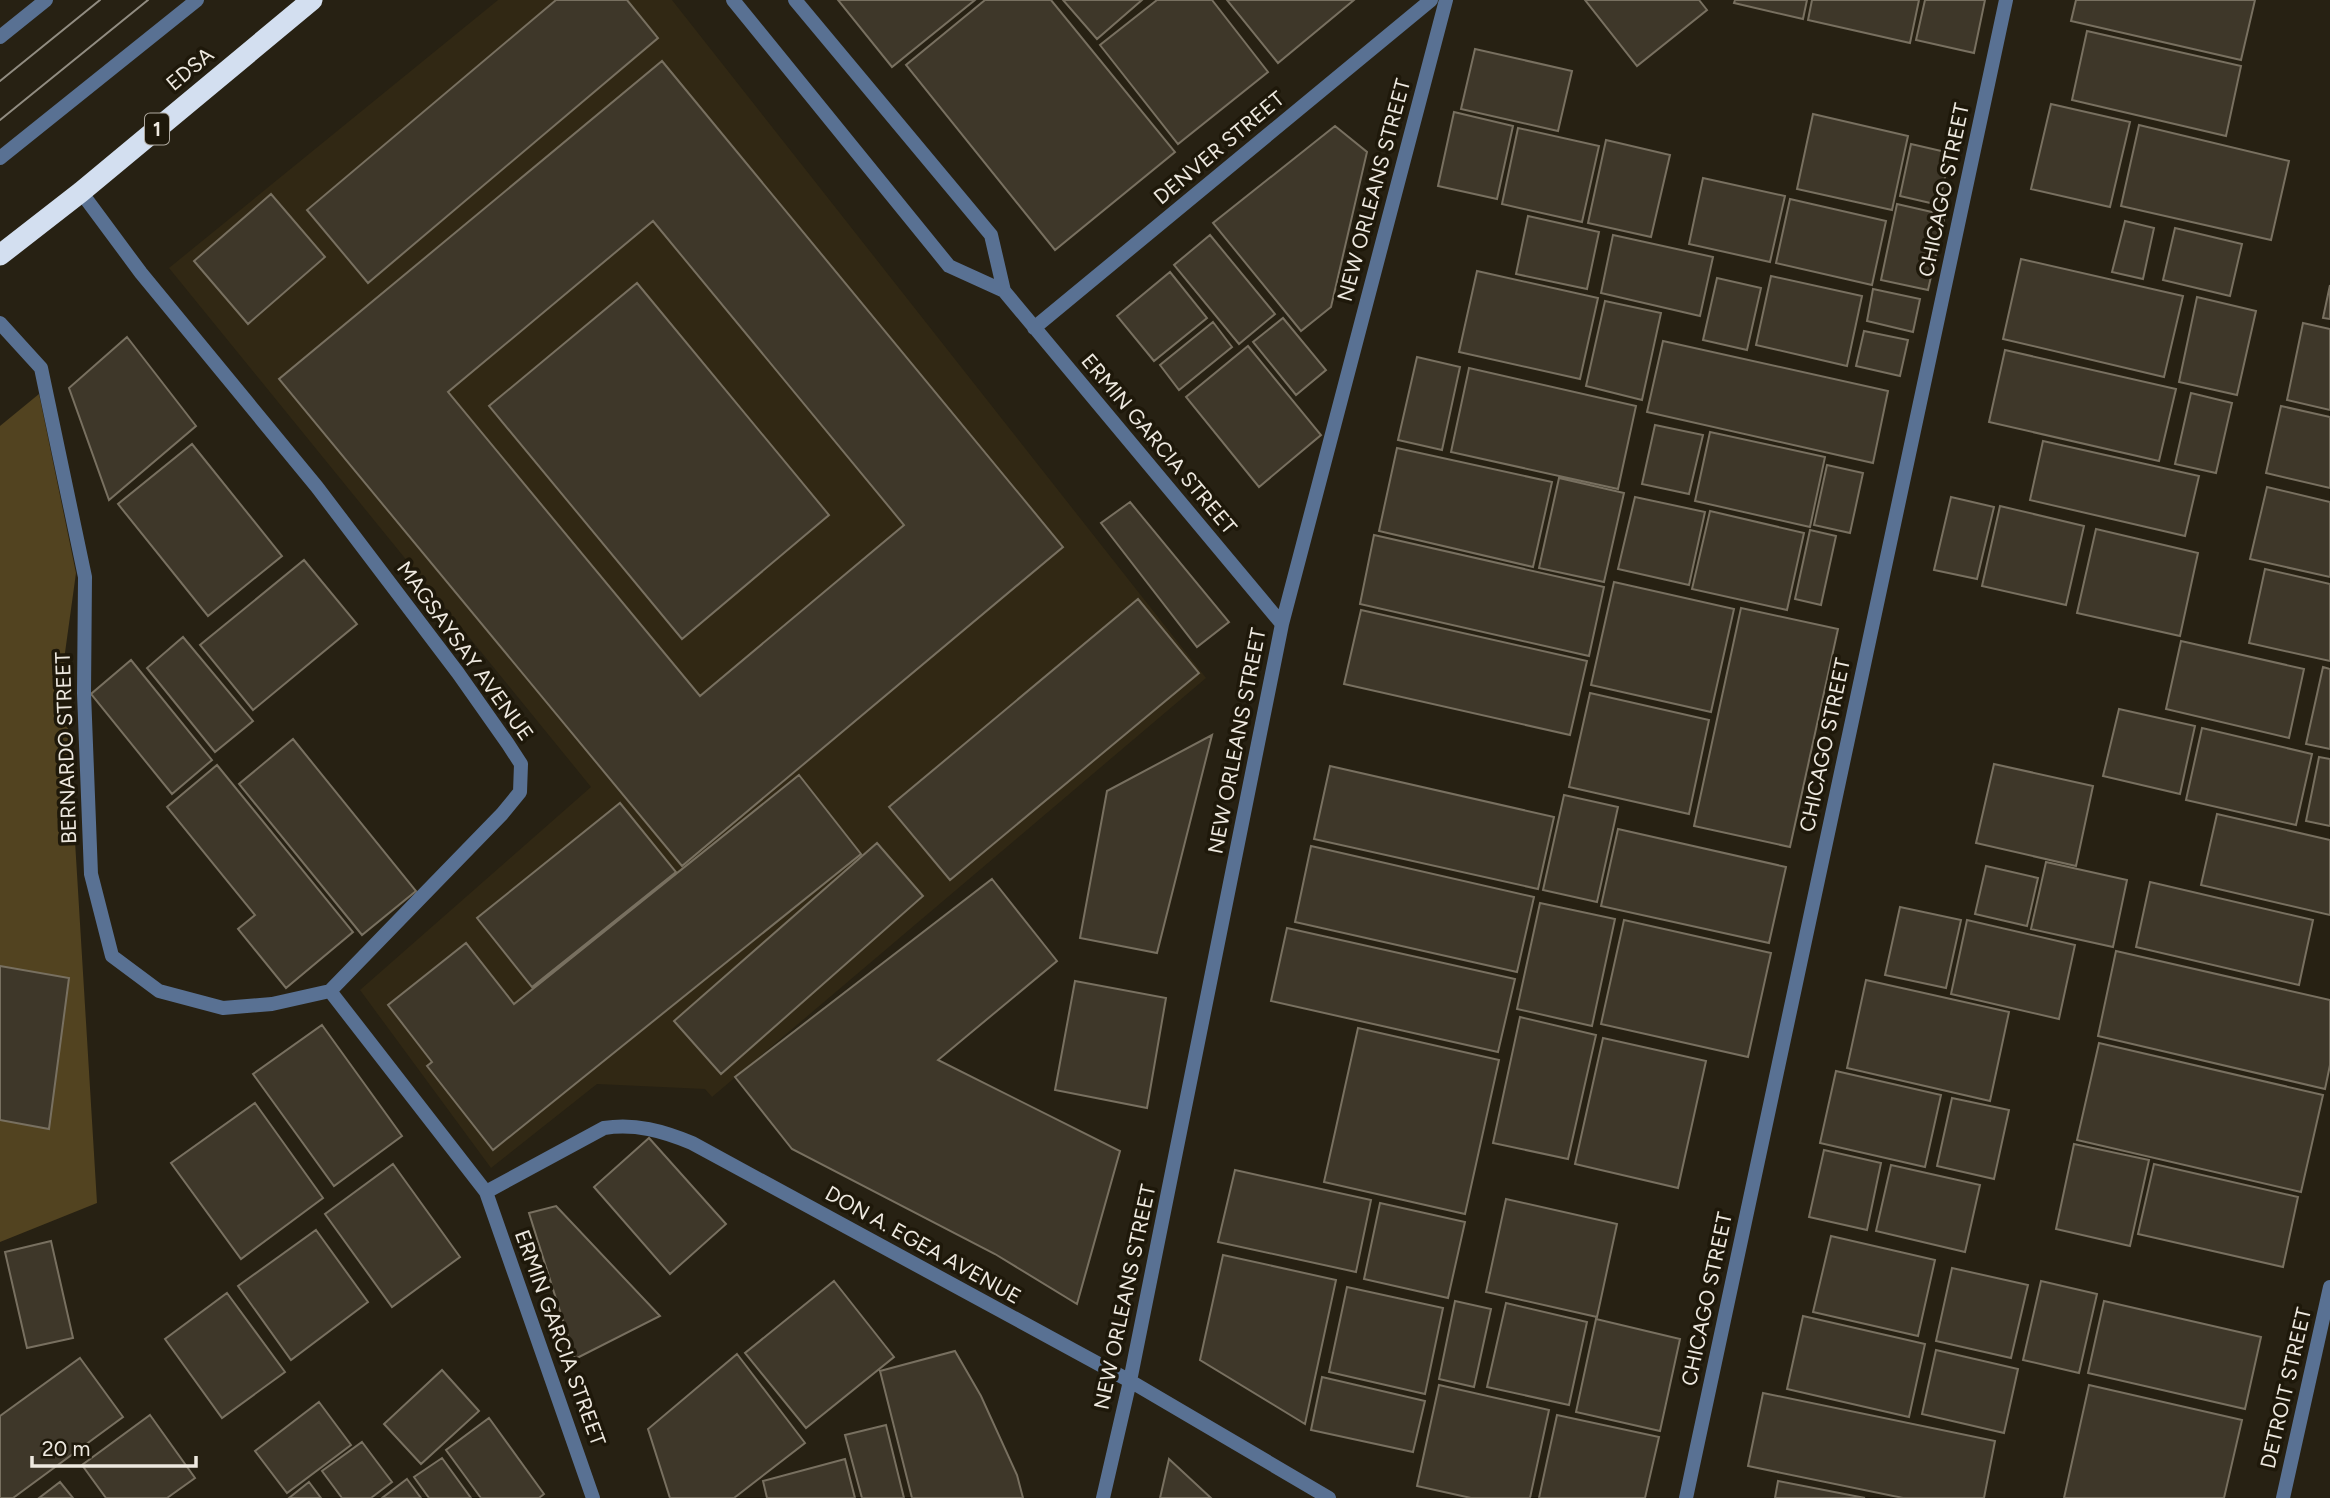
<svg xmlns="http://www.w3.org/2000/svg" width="2330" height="1498" viewBox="0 0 2330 1498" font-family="Figtree,sans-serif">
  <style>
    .built { fill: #312814 }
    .green { fill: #524320 }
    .building { fill: #3e3729; stroke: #787060; stroke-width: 2; fill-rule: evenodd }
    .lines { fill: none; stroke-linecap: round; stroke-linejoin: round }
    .lane { stroke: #597193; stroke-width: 14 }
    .street { stroke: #597193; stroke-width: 14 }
    .highway { stroke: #d3dff0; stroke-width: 21 }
    .tram { stroke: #918c81; stroke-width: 2 }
    .labels { text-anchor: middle; stroke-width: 7; stroke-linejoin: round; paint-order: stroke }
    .shield { fill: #1e180a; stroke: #b0aaa0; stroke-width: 2 }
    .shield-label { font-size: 19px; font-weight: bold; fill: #eee9e0 }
    .street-label { font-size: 21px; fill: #eee9e0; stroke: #1e180a }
  </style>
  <rect width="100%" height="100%" fill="#272113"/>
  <path class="built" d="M 498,0 L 672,0 L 1206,678 L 712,1097 L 705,1089 L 597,1084 L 491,1168 L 360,990 L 591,787 L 169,268 Z"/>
  <path class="green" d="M 39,394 L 76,573 L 64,660 L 97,1203 L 0,1242 L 0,426 Z"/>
  <path class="building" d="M 556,0 L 627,0 L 658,38 L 368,283 L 307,210 Z
    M 838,0 L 975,0 L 892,67 Z
    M 985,0 L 1051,0 L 1175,152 L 1055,250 L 906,65 Z
    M 1063,0 L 1142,0 L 1097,39 Z
    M 1157,0 L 1212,0 L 1268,72 L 1178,144 L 1100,45 Z
    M 1227,0 L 1354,0 L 1278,63 Z
    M 1585,0 L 1699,0 L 1707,10 L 1637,66 Z
    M 1735,0 L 1807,0 L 1803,19 L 1734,3 Z
    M 1812,0 L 1919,0 L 1910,43 L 1808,20 Z
    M 1925,0 L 1985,0 L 1974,53 L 1916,40 Z
    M 2076,0 L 2255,0 L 2241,60 L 2071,21 Z
    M 2087,31 L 2241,66 L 2226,136 L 2072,100 Z
    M 1475,49 L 1572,71 L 1558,131 L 1461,109 Z
    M 662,61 L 1063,547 L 682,866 L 279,379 ZM 653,221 L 904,525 L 700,696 L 448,392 Z
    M 2051,104 L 2130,122 L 2110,207 L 2031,189 Z
    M 1454,112 L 1513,126 L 1497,199 L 1438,186 Z
    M 1813,114 L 1908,136 L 1892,210 L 1797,189 Z
    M 2139,125 L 2289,161 L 2271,240 L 2121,206 Z
    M 1335,126 L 1367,152 L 1331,307 L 1301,331 L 1213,223 Z
    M 1518,128 L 1599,146 L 1582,222 L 1502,204 Z
    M 1606,140 L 1670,155 L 1651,237 L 1588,223 Z
    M 1911,144 L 1950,153 L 1939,205 L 1900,196 Z
    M 1703,178 L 1785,196 L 1770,262 L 1689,244 Z
    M 271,194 L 325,257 L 248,324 L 194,261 Z
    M 1790,199 L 1886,221 L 1872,285 L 1776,263 Z
    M 1897,204 L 1945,215 L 1928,290 L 1881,280 Z
    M 1528,216 L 1599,232 L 1587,289 L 1516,274 Z
    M 2125,221 L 2154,228 L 2143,279 L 2112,272 Z
    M 2175,228 L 2242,244 L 2230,296 L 2163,280 Z
    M 1210,235 L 1275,314 L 1239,344 L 1174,265 Z
    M 1613,235 L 1713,257 L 1700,316 L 1601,293 Z
    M 2021,259 L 2183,296 L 2164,377 L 2003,339 Z
    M 1477,271 L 1598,298 L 1580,379 L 1459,352 Z
    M 1170,272 L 1207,318 L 1154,361 L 1117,316 Z
    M 1771,276 L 1862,296 L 1847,366 L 1756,345 Z
    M 1717,278 L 1761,288 L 1747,350 L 1703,340 Z
    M 637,283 L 829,515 L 682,639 L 489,406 Z
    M 2330,285 L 2330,319 L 2323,318 Z
    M 1873,289 L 1920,299 L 1913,332 L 1867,321 Z
    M 2197,297 L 2256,311 L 2237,395 L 2179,382 Z
    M 1605,301 L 1661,313 L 1642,400 L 1586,386 Z
    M 1283,318 L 1326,370 L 1296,395 L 1253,342 Z
    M 1213,322 L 1232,347 L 1179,390 L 1160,365 Z
    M 2303,323 L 2330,329 L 2330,410 L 2287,400 Z
    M 1864,331 L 1908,340 L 1900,376 L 1856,366 Z
    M 127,337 L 196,426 L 109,500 L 69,388 Z
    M 1663,341 L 1888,391 L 1873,463 L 1647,412 Z
    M 1248,346 L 1321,435 L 1259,487 L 1186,397 Z
    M 2005,350 L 2176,389 L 2159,461 L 1989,422 Z
    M 1417,357 L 1460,367 L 1442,450 L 1398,440 Z
    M 1469,368 L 1636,406 L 1618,489 L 1451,452 Z
    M 2191,393 L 2232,403 L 2216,473 L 2175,464 Z
    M 2281,406 L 2330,417 L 2330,488 L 2266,473 Z
    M 1655,425 L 1703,435 L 1689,494 L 1642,484 Z
    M 1710,432 L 1825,457 L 1810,527 L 1695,501 Z
    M 2043,441 L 2199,476 L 2185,536 L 2030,500 Z
    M 192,444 L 282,556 L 208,616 L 118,504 Z
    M 1397,448 L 1552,482 L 1533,567 L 1379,531 Z
    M 1827,465 L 1863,473 L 1850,533 L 1814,525 Z
    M 1559,478 L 1624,493 L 1604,582 L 1539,568 Z
    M 2267,487 L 2330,502 L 2330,577 L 2250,559 Z
    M 1635,497 L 1705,512 L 1689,585 L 1618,569 Z
    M 1951,497 L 1994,507 L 1977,579 L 1934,570 Z
    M 1130,502 L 1229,622 L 1197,647 L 1101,523 Z
    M 2000,506 L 2084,526 L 2066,605 L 1982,586 Z
    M 1710,511 L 1804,533 L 1787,610 L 1692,589 Z
    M 2096,529 L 2198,553 L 2180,636 L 2077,613 Z
    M 1810,530 L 1836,536 L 1821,605 L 1795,599 Z
    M 1374,535 L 1604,587 L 1589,656 L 1360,604 Z
    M 304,560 L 357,624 L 253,710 L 200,645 Z
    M 2265,569 L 2330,584 L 2330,661 L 2249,643 Z
    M 1614,582 L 1734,609 L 1711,712 L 1591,685 Z
    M 1138,599 L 1199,673 L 950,880 L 889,807 Z
    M 1741,608 L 1838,629 L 1790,847 L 1694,826 Z
    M 1361,610 L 1587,661 L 1570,735 L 1344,684 Z
    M 183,637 L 253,721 L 215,752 L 147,668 Z
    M 2181,641 L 2304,669 L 2289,738 L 2166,709 Z
    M 131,660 L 212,760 L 172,794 L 91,694 Z
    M 2323,667 L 2330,669 L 2330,749 L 2306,744 Z
    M 1590,693 L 1709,720 L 1689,814 L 1569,787 Z
    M 2119,709 L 2195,726 L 2180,794 L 2103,776 Z
    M 2202,728 L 2312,754 L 2296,825 L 2186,800 Z
    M 1212,735 L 1157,953 L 1080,938 L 1107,791 Z
    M 293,739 L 416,891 L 362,935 L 239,784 Z
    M 2319,757 L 2330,759 L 2330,826 L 2306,821 Z
    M 1994,764 L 2093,786 L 2076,866 L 1976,843 Z
    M 217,765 L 353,932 L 286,988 L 238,929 L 255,915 L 167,807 Z
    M 1330,766 L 1554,817 L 1538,889 L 1314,839 Z
    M 799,775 L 861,854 L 493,1150 L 427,1066 L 432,1062 L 388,1005 L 466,943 L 514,1004 Z
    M 1564,795 L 1618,807 L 1597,902 L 1543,890 Z
    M 620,803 L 676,872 L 532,987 L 477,918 Z
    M 2217,814 L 2330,840 L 2330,915 L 2201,885 Z
    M 1618,829 L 1786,867 L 1769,943 L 1601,906 Z
    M 877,843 L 923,896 L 721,1074 L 674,1021 Z
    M 1311,846 L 1534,897 L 1517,972 L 1295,922 Z
    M 2046,862 L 2127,880 L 2113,947 L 2031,929 Z
    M 1986,866 L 2038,878 L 2027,926 L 1975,914 Z
    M 992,879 L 1057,961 L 938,1060 L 1120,1151 L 1077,1304 L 995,1254 L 792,1149 L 735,1077 Z
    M 2150,882 L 2313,920 L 2299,985 L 2136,947 Z
    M 1540,903 L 1615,919 L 1592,1026 L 1517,1009 Z
    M 1900,907 L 1961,920 L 1946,988 L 1885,975 Z
    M 1624,920 L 1771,953 L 1748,1057 L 1601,1024 Z
    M 1967,920 L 2075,945 L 2059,1019 L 1951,994 Z
    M 1287,928 L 1515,979 L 1498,1052 L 1271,1001 Z
    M 2116,951 L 2330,1000 L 2330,1065 L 2325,1089 L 2098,1036 Z
    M 0,966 L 69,978 L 49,1129 L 0,1120 Z
    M 1866,980 L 2009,1012 L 1990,1101 L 1847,1068 Z
    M 1075,981 L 1166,998 L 1147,1108 L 1055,1090 Z
    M 1520,1017 L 1596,1035 L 1568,1159 L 1493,1143 Z
    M 322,1025 L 402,1136 L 334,1186 L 253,1074 Z
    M 1358,1028 L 1499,1060 L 1465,1214 L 1324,1182 Z
    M 1603,1038 L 1706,1061 L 1678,1188 L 1575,1164 Z
    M 2099,1043 L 2323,1095 L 2301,1192 L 2077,1140 Z
    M 1836,1071 L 1941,1095 L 1925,1167 L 1820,1143 Z
    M 1952,1098 L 2009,1110 L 1994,1179 L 1937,1166 Z
    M 255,1103 L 323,1198 L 241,1259 L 171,1163 Z
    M 649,1138 L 726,1224 L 670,1274 L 594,1187 Z
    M 2074,1144 L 2149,1160 L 2130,1246 L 2056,1229 Z
    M 1824,1150 L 1881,1163 L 1867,1230 L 1809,1217 Z
    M 393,1164 L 460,1257 L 392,1307 L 325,1214 Z
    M 2154,1164 L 2298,1197 L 2283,1267 L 2138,1234 Z
    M 1891,1165 L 1980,1185 L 1965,1252 L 1876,1231 Z
    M 1235,1170 L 1371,1200 L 1356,1272 L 1218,1242 Z
    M 1506,1199 L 1617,1224 L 1597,1317 L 1486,1292 Z
    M 1380,1203 L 1465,1222 L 1448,1298 L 1364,1279 Z
    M 556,1206 L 660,1316 L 575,1359 L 529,1213 Z
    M 316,1230 L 368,1302 L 291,1360 L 238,1286 Z
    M 1831,1236 L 1935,1260 L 1918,1336 L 1813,1312 Z
    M 51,1241 L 73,1338 L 27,1348 L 5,1252 Z
    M 1223,1255 L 1336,1280 L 1305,1424 L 1200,1360 Z
    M 1952,1268 L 2028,1285 L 2011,1358 L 1936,1341 Z
    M 834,1281 L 894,1357 L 806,1428 L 745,1353 Z
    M 2041,1281 L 2097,1294 L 2079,1373 L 2023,1360 Z
    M 1347,1287 L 1443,1308 L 1425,1394 L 1329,1372 Z
    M 227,1293 L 285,1372 L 222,1418 L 165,1339 Z
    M 1455,1301 L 1491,1309 L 1474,1387 L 1439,1379 Z
    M 2104,1301 L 2261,1337 L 2245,1409 L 2088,1373 Z
    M 1506,1303 L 1587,1322 L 1569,1405 L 1487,1387 Z
    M 1803,1316 L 1925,1344 L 1909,1417 L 1787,1389 Z
    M 1596,1319 L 1680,1339 L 1660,1431 L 1576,1412 Z
    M 1936,1350 L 2018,1369 L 2004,1433 L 1922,1414 Z
    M 955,1351 L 981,1396 L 1017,1475 L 1023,1498 L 912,1498 L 880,1371 Z
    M 737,1354 L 805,1443 L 734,1498 L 670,1498 L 648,1429 Z
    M 80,1358 L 123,1417 L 13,1498 L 0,1498 L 0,1416 Z
    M 442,1370 L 479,1411 L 421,1464 L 384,1424 Z
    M 1322,1377 L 1425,1401 L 1413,1452 L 1311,1430 Z
    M 1439,1385 L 1549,1410 L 1530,1498 L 1471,1498 L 1417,1486 Z
    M 2089,1385 L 2242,1420 L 2224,1498 L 2064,1498 Z
    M 1763,1393 L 1995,1441 L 1984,1498 L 1903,1498 L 1748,1466 Z
    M 319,1402 L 351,1445 L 287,1493 L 255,1451 Z
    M 150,1415 L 195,1478 L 167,1498 L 106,1498 L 82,1465 Z
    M 1557,1415 L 1659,1437 L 1645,1498 L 1539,1498 Z
    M 489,1418 L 544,1494 L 539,1498 L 481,1498 L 446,1450 Z
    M 886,1425 L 904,1498 L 862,1498 L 845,1435 Z
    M 362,1442 L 392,1482 L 371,1498 L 342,1498 L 322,1471 Z
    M 442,1458 L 471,1498 L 429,1498 L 414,1477 Z
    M 845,1459 L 855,1498 L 767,1498 L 763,1481 Z
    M 1169,1459 L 1211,1498 L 1160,1498 Z
    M 407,1479 L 421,1498 L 382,1498 Z
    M 1778,1481 L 1865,1498 L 1775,1498 Z
    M 60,1482 L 73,1498 L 39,1498 Z
    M 309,1482 L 321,1498 L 289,1498 Z"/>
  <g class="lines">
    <path class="lane" d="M 0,37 L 46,0
      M 0,158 L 197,0"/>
    <path class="street" d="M 733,0 L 949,266 L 1004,291 L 1282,624
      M 795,0 L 991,235 L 1004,291
      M 81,192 L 141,273 L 317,487 L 458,673 L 508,744 L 521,764 L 520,792 L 502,814 L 330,991
      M 0,323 L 41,368 L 85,577 L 84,693 L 91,874 L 112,956 L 159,991 L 223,1008 L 272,1004 L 330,991
      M 1034,328 L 1431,0
      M 330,991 L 486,1192 L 593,1498
      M 486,1192 L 604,1128 C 635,1123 663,1131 692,1143 L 1130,1381 L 1329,1498
      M 1103,1498 L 1130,1381 L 1282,624 L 1446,0
      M 1686,1498 L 2006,0
      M 2283,1498 L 2330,1287"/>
    <path class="highway" d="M 0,255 L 81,192 L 312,0"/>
    <path class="tram" d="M 0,81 L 100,0
      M 0,120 L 148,0"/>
  </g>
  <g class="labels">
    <rect class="shield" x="145" y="113.5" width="24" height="31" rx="5"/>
    <g class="shield-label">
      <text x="157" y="136">1</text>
    </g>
    <g class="street-label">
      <text transform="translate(190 69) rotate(-40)" y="7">EDSA</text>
      <text transform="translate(1219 148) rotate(-40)" y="7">DENVER STREET</text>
      <text transform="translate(1374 190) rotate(-75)" y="7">NEW ORLEANS STREET</text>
      <text transform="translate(1944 190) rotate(-78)" y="7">CHICAGO STREET</text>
      <text transform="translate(1159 444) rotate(50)" y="7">ERMIN GARCIA STREET</text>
      <text transform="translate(465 651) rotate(54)" y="7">MAGSAYSAY AVENUE</text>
      <text transform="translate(1237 741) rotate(-79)" y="7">NEW ORLEANS STREET</text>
      <text transform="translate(1825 745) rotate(-78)" y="7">CHICAGO STREET</text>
      <text transform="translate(66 748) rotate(-92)" y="7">BERNARDO STREET</text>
      <text transform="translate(923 1245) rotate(29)" y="7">DON A. EGEA AVENUE</text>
      <text transform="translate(1125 1297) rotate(-78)" y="7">NEW ORLEANS STREET</text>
      <text transform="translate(1707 1299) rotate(-78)" y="7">CHICAGO STREET</text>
      <text transform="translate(560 1338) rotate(70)" y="7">ERMIN GARCIA STREET</text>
      <text transform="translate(2286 1388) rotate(-77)" y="7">DETROIT STREET</text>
    </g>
  </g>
  <path d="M32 1456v10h164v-10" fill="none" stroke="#eee9e0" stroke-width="3.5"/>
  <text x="42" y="1456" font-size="21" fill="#eee9e0" stroke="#1e180a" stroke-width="5" paint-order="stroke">20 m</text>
</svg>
